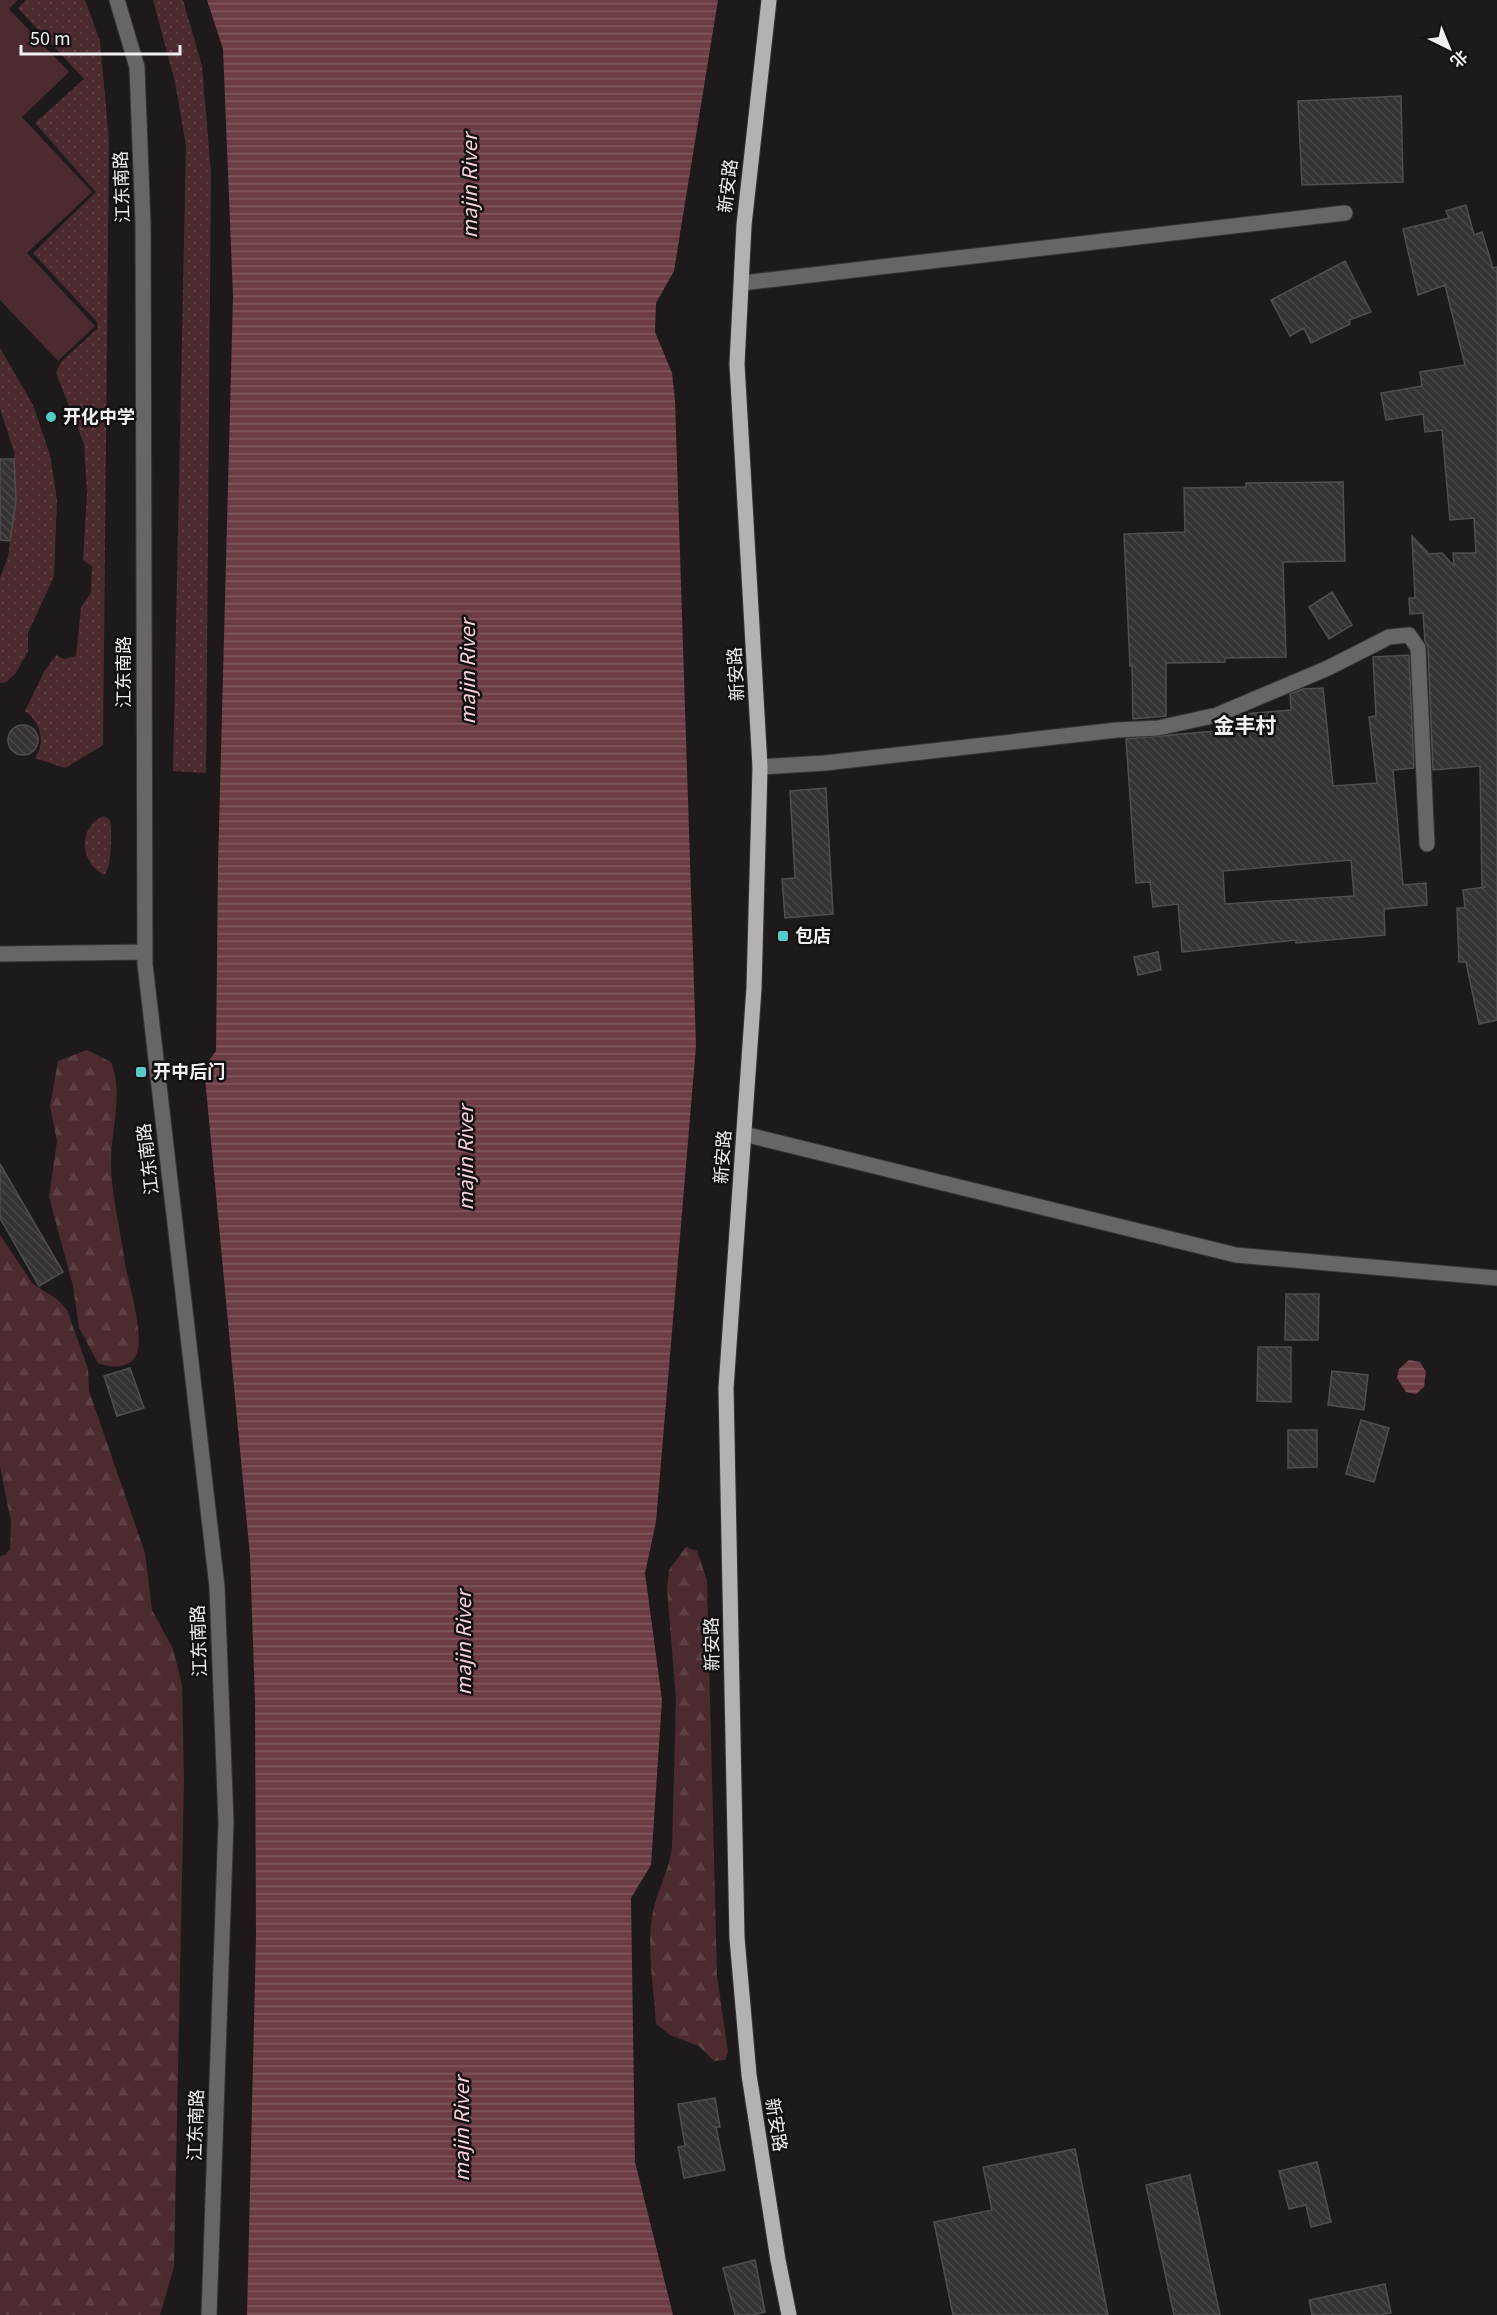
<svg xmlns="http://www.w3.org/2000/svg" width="1497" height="2315" viewBox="0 0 1497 2315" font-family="Georgia,'Noto Sans SC',serif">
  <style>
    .green { fill: url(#green-dots) }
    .forest { fill: url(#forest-firs) }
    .pitch { fill: #4b2b30 }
    .water { fill: url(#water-rules) }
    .building { fill: url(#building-back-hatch); stroke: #524e4e; stroke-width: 1.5; fill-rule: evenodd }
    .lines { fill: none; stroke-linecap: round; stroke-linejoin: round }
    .minor-casing { stroke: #373435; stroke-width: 17 }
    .major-casing { stroke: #373435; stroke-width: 17 }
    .minor { stroke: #676566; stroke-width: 15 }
    .major { stroke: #b5b1b1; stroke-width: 15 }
    .poi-dot { fill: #54cdc8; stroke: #151112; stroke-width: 2 }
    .labels { text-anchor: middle; stroke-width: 5; stroke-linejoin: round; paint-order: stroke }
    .street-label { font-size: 18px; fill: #f2eff0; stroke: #151112 }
    .poi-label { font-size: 18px; font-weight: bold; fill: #f2eff0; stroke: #151112; text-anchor: start }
    .water-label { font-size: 20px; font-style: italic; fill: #f6d4d8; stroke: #151112 }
    .quarter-label { font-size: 21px; font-weight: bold; fill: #f2eff0; stroke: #151112 }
  </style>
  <defs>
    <pattern id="green-dots" width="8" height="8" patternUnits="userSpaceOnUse" patternTransform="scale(1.5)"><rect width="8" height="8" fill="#4b2b30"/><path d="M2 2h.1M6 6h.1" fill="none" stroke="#5d4044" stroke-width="1.8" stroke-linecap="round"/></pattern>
    <pattern id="forest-firs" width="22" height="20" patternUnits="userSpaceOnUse" patternTransform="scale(1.5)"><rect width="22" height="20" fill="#4b2b30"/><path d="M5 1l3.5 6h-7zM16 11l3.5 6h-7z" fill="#5d4044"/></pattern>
    <pattern id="water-rules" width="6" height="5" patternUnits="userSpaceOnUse" patternTransform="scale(1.5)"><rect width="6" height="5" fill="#6c3d44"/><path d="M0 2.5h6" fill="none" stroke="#81595f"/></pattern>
    <pattern id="building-back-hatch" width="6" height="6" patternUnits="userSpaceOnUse" patternTransform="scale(1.5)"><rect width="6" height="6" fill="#373334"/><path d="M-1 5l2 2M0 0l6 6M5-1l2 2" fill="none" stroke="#4b4748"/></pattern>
  </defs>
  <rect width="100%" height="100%" fill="#1e1a1b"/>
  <path class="green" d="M 26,0 L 85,0 L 100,41 L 109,140 L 103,745 L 65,768 L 35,758 C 46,742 41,723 25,711 L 44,672 L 56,655 L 64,659 L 76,656 L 81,607 L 91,593 L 92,566 L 83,560 L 87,494 L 84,444 L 56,373 L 61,362 L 98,328 L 97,322 L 33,253 L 96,192 L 35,123 L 84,79 L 18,8 Z
    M 153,0 L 183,0 L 202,66 L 211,173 L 206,773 L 173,771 L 186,146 L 175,82 Z
    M 0,348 L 33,405 L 50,455 L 57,500 L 54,576 L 28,633 L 28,651 L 16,673 L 6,682 L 0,683 L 0,578 L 8,557 L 16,501 L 14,452 L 0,408 Z
    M 104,816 L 110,820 C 112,831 112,869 104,875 C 80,863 77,827 104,816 Z"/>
  <path class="forest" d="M 87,1050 L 111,1062 C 124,1095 110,1132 111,1167 C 112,1197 120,1228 124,1258 C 127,1279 147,1341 135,1357 C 127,1369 110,1368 98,1363 L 79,1328 L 73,1286 L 49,1197 L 57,1141 L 50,1106 L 58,1061 Z
    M 0,1235 L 33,1284 L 57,1299 L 67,1310 L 88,1369 L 89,1391 L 145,1553 L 152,1610 L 173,1649 L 182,1685 L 184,1780 L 174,2267 L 160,2315 L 0,2315 L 0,1556 L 5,1555 L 10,1549 L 11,1522 L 0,1466 Z
    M 686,1547 L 697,1551 L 707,1580 L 717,1976 L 728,2052 L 725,2060 L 714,2061 L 699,2046 L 670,2035 L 656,2024 C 654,1989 646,1945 653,1911 C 658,1889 669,1870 672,1848 L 676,1699 L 667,1589 L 669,1570 Z"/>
  <path class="pitch" d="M 0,0 L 18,0 L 9,9 L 69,72 L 22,117 L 92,192 L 27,253 L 95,326 L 58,361 L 0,300 Z"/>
  <path class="water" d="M 207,0 L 718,0 L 674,271 L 656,303 L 655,332 L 672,373 L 675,400 L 696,1046 L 656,1522 L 645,1573 L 662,1700 L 651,1865 L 631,1898 L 635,2162 L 673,2315 L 247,2315 L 256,1938 L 255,1701 L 250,1556 L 204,1067 L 216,1051 L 218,865 L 233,296 L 223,49 Z
    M 1409,1360 L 1420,1362 L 1426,1372 L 1424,1387 L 1416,1394 L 1406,1392 L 1397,1378 L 1399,1369 Z"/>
  <path class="building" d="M 1401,96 L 1403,182 L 1302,185 L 1298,101 Z
    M 1466,205 L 1474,235 L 1482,232 L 1493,268 L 1497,267 L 1497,1020 L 1479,1024 L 1466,962 L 1459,962 L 1457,908 L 1465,908 L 1463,890 L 1486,887 L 1482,887 L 1480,766 L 1433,770 L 1428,648 L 1425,641 L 1423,613 L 1410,614 L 1409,598 L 1415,598 L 1412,536 L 1429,554 L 1442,553 L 1454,566 L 1453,553 L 1476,553 L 1474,518 L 1450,520 L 1442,430 L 1425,432 L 1423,414 L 1386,420 L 1381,393 L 1422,386 L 1420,372 L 1465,365 L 1445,285 L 1418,295 L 1403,229 L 1449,218 L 1446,211 Z
    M 1345,261 L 1371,312 L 1349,320 L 1350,324 L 1311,343 L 1304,328 L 1290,336 L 1271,300 Z
    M 0,459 L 14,459 L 16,501 L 10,541 L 0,540 Z
    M 1343,482 L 1345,561 L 1283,562 L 1286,657 L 1225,658 L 1225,662 L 1166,663 L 1166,716 L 1133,719 L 1132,666 L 1130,666 L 1124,534 L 1185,532 L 1184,488 L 1246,487 L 1246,483 Z
    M 1332,592 L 1352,625 L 1329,639 L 1309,607 Z
    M 1409,655 L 1414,768 L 1393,770 L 1403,885 L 1426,883 L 1427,905 L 1384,909 L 1385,935 L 1296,943 L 1296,940 L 1182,952 L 1178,904 L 1153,907 L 1150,882 L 1136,883 L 1126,739 L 1238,729 L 1237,717 L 1244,714 L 1291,710 L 1290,694 L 1303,689 L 1323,688 L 1333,786 L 1377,783 L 1369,717 L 1376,716 L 1373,657 ZM 1351,860 L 1354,896 L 1225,904 L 1223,871 Z
    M8 740a15 15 0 1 1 30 0a15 15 0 1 1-30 0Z
    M 826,788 L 833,914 L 785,918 L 782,879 L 795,878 L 790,791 Z
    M 1158,952 L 1161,970 L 1138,975 L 1134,957 Z
    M 0,1164 L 63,1272 L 39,1286 L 0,1218 Z
    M 1286,1294 L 1319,1294 L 1318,1340 L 1285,1340 Z
    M 1258,1347 L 1291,1347 L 1291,1402 L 1257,1401 Z
    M 130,1368 L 144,1408 L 117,1416 L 104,1376 Z
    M 1332,1371 L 1368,1375 L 1364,1410 L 1328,1405 Z
    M 1361,1420 L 1389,1428 L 1374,1482 L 1346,1474 Z
    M 1288,1430 L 1317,1430 L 1317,1467 L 1288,1468 Z
    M 715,2098 L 720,2127 L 716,2127 L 725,2170 L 684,2178 L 678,2147 L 685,2146 L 678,2104 Z
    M 1075,2149 L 1108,2315 L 953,2315 L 934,2222 L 992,2210 L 983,2167 Z
    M 1317,2162 L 1331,2222 L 1311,2227 L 1306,2205 L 1289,2209 L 1279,2171 Z
    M 1190,2175 L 1220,2315 L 1174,2315 L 1146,2185 Z
    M 755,2260 L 765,2312 L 752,2315 L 735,2315 L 723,2268 Z
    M 1385,2284 L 1391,2313 L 1379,2315 L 1312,2315 L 1309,2300 Z"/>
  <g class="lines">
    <defs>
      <path id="minor" d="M 117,0 L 137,67 L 143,224 L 145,964 L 217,1587 L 226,1822 L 209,2315
        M 742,283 L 1345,213
        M 760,767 L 825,763 L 1117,730 L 1158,728 L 1217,715 L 1328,668 L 1389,637 L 1409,635 L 1418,648 L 1427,844
        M 0,954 L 145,952
        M 744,1134 L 1236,1255 L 1497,1278"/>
      <path id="major" d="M 769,0 L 744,225 L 737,364 L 760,767 L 754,988 L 726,1388 L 737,1938 L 749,2075 L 778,2260 L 789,2315"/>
    </defs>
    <use href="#minor" class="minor-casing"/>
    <use href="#major" class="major-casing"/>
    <use href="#minor" class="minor"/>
    <use href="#major" class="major"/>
  </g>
  <g class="poi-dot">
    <circle cx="51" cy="417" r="6"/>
    <rect x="777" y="930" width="12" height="12" rx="3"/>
    <rect x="135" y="1066" width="12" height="12" rx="3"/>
  </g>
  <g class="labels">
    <g class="street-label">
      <text transform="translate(728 186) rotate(-83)" y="6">新安路</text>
      <text transform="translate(122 187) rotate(-92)" y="6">江东南路</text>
      <text transform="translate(124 672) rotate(-90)" y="6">江东南路</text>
      <text transform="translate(736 674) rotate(-93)" y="6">新安路</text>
      <text transform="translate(723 1157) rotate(-86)" y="6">新安路</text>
      <text transform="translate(148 1159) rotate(-97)" y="6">江东南路</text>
      <text transform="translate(199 1641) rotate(-92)" y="6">江东南路</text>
      <text transform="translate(712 1644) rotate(-91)" y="6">新安路</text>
      <text transform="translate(196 2125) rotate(-88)" y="6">江东南路</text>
      <text transform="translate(776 2125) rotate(81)" y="6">新安路</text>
    </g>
    <g class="poi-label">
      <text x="63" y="423">开化中学</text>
      <text x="795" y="942">包店</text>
      <text x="153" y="1078">开中后门</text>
    </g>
    <g class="water-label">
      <text transform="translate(470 186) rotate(-90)" y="7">majin River</text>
      <text transform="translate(468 672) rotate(-90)" y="7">majin River</text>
      <text transform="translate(466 1158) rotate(-90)" y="7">majin River</text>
      <text transform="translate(464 1643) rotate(-90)" y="7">majin River</text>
      <text transform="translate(462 2129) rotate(-90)" y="7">majin River</text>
    </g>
    <g class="quarter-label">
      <text x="1245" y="733">金丰村</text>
    </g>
  </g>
  <g transform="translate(1449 48) rotate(137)" stroke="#151112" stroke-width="4.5" paint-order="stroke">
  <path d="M0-4.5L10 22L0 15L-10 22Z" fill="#f2eff0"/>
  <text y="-9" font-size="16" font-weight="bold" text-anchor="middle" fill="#f2eff0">北</text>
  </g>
  <path d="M21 45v9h159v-9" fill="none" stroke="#f2eff0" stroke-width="3"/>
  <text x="30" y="45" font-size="18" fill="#f2eff0" stroke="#151112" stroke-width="4.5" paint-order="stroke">50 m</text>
</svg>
